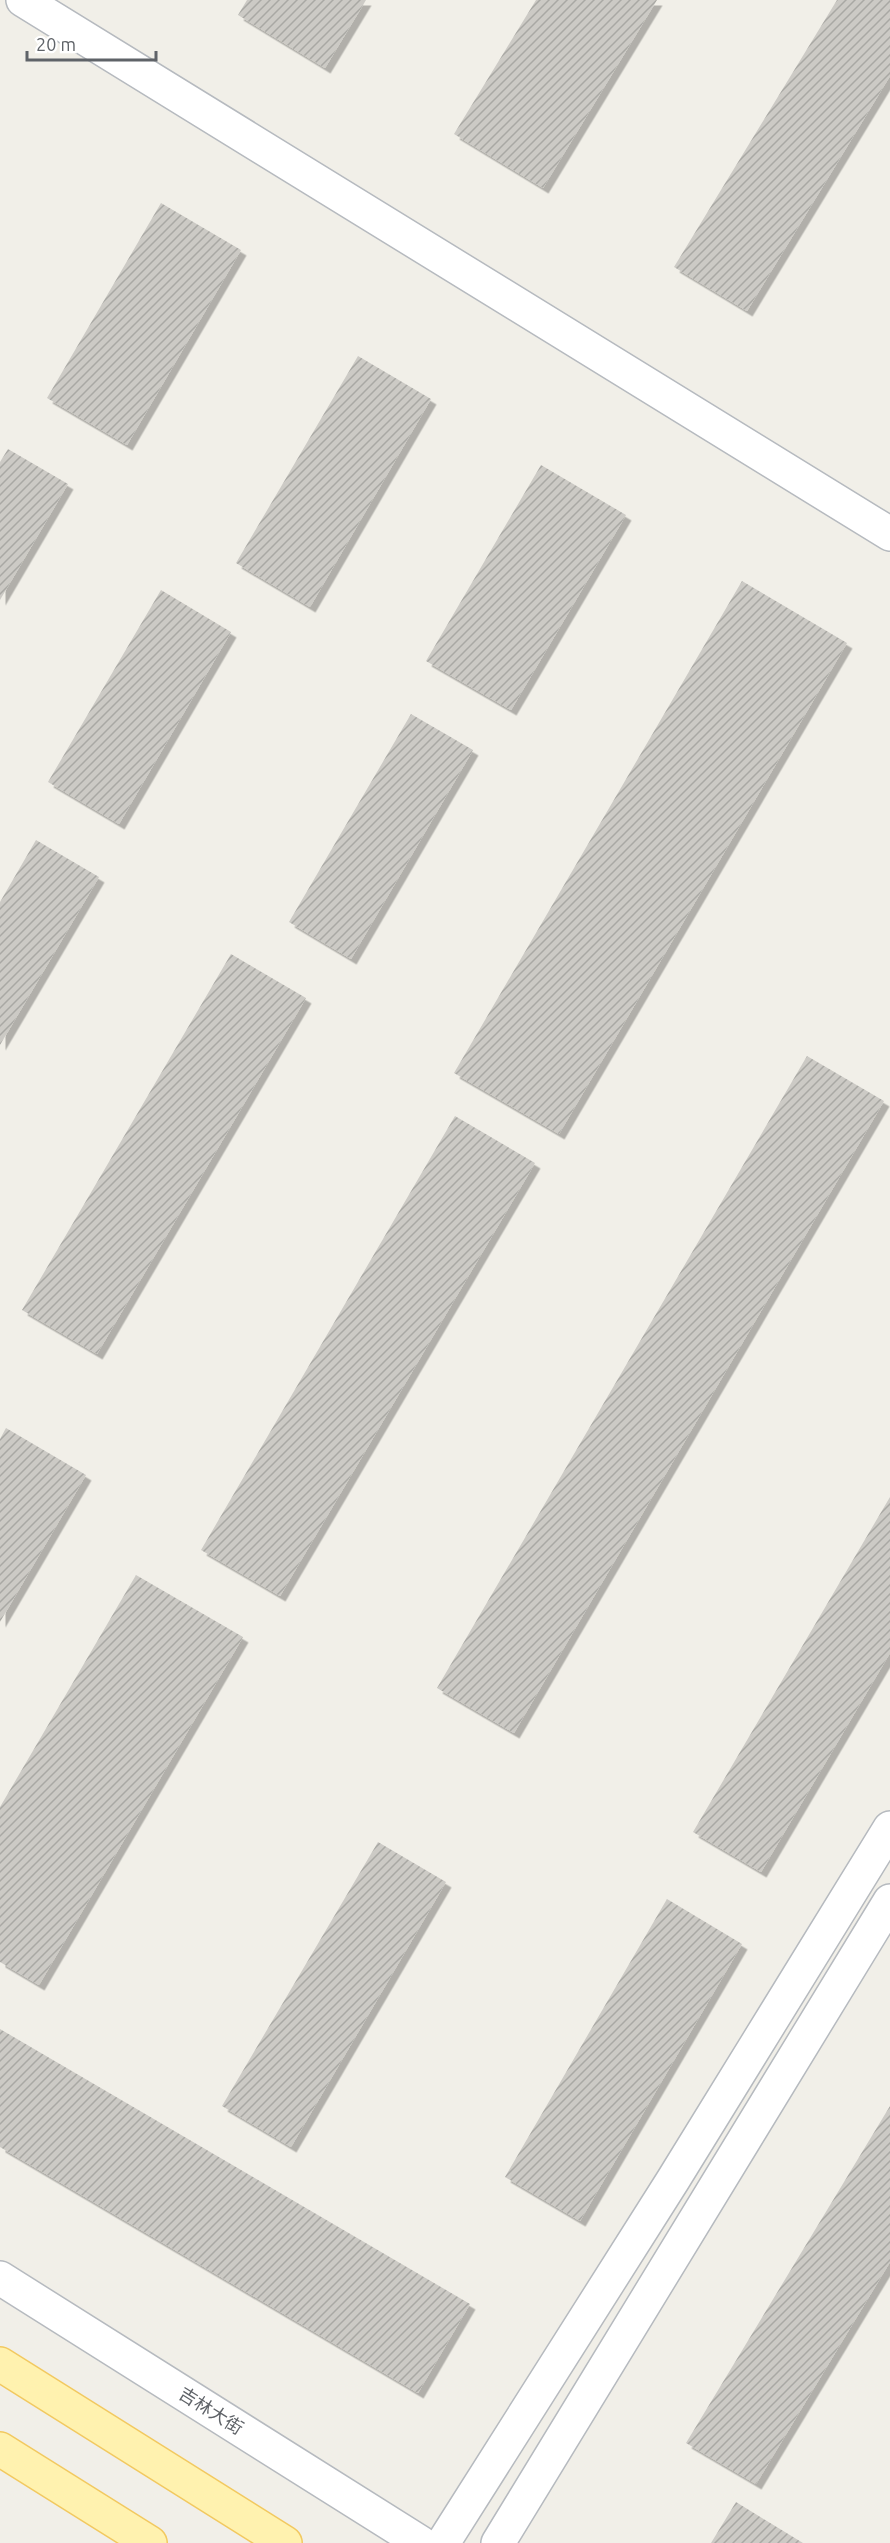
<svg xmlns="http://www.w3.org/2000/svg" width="890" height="2543" viewBox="0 0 890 2543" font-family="Ubuntu,'Noto Sans SC',sans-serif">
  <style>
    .building { fill: url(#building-hatch); filter: url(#shadow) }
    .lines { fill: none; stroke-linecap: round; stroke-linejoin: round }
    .secondary-casing { stroke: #b6babf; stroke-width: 36 }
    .primary-casing { stroke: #f2c960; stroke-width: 36 }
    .secondary { stroke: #fff; stroke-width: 33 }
    .primary { stroke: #fff2af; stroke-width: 33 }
    .labels { text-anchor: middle; stroke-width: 4.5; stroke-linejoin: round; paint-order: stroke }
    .street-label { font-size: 18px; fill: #5f6368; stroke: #fff }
  </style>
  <defs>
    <pattern id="building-hatch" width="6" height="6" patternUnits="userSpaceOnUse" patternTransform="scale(1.5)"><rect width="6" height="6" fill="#cccac5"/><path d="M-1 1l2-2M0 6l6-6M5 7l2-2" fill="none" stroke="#a9a8a4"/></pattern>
    <filter id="shadow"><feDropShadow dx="5.5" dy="5.5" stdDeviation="0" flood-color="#0004"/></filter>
  </defs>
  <rect width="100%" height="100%" fill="#f1efe8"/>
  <path class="building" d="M 247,0 L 366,0 L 325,68 L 238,15 Z
    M 536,0 L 657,0 L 543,188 L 454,134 Z
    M 837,0 L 890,0 L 890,76 L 747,311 L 674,267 Z
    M 161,203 L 241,250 L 127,445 L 47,398 Z
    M 358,356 L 431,399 L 310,607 L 236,563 Z
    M 8,449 L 68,484 L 0,600 L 0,462 Z
    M 541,465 L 626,515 L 511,710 L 426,661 Z
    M 742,581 L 847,643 L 559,1134 L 454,1073 Z
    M 161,590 L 231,632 L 119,824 L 48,782 Z
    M 411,714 L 473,750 L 351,959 L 289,922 Z
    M 36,840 L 99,877 L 0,1045 L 0,902 Z
    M 231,954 L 306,998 L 97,1354 L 22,1310 Z
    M 807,1056 L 884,1101 L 514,1733 L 437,1688 Z
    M 455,1116 L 535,1163 L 280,1596 L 201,1550 Z
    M 6,1428 L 86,1475 L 0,1622 L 0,1439 Z
    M 890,1497 L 890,1653 L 761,1872 L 693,1832 Z
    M 136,1575 L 243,1637 L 39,1985 L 0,1962 L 0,1807 Z
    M 378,1842 L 446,1882 L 291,2147 L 222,2106 Z
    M 667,1899 L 742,1944 L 580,2221 L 505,2177 Z
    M 0,2029 L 470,2304 L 418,2393 L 0,2147 Z
    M 890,2106 L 890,2262 L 756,2484 L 686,2443 Z
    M 736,2502 L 803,2543 L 711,2543 Z"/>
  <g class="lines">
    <defs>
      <path id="secondary" d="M 23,0 L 890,534
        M 0,2278 L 421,2543
        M 443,2543 L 673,2180 L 890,1828
        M 498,2543 L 890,1901"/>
      <path id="primary" d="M 0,2364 L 285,2543
        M 0,2449 L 150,2543"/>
    </defs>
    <use href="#secondary" class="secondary-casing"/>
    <use href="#primary" class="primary-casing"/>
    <use href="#secondary" class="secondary"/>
    <use href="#primary" class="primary"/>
  </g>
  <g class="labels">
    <g class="street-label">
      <text transform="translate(211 2411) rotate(32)" y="6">吉林大街</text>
    </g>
  </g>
  <path d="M27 51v9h129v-9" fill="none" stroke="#5f6368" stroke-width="3"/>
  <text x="36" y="51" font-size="18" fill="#5f6368" stroke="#ffffff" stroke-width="4.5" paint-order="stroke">20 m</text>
</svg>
